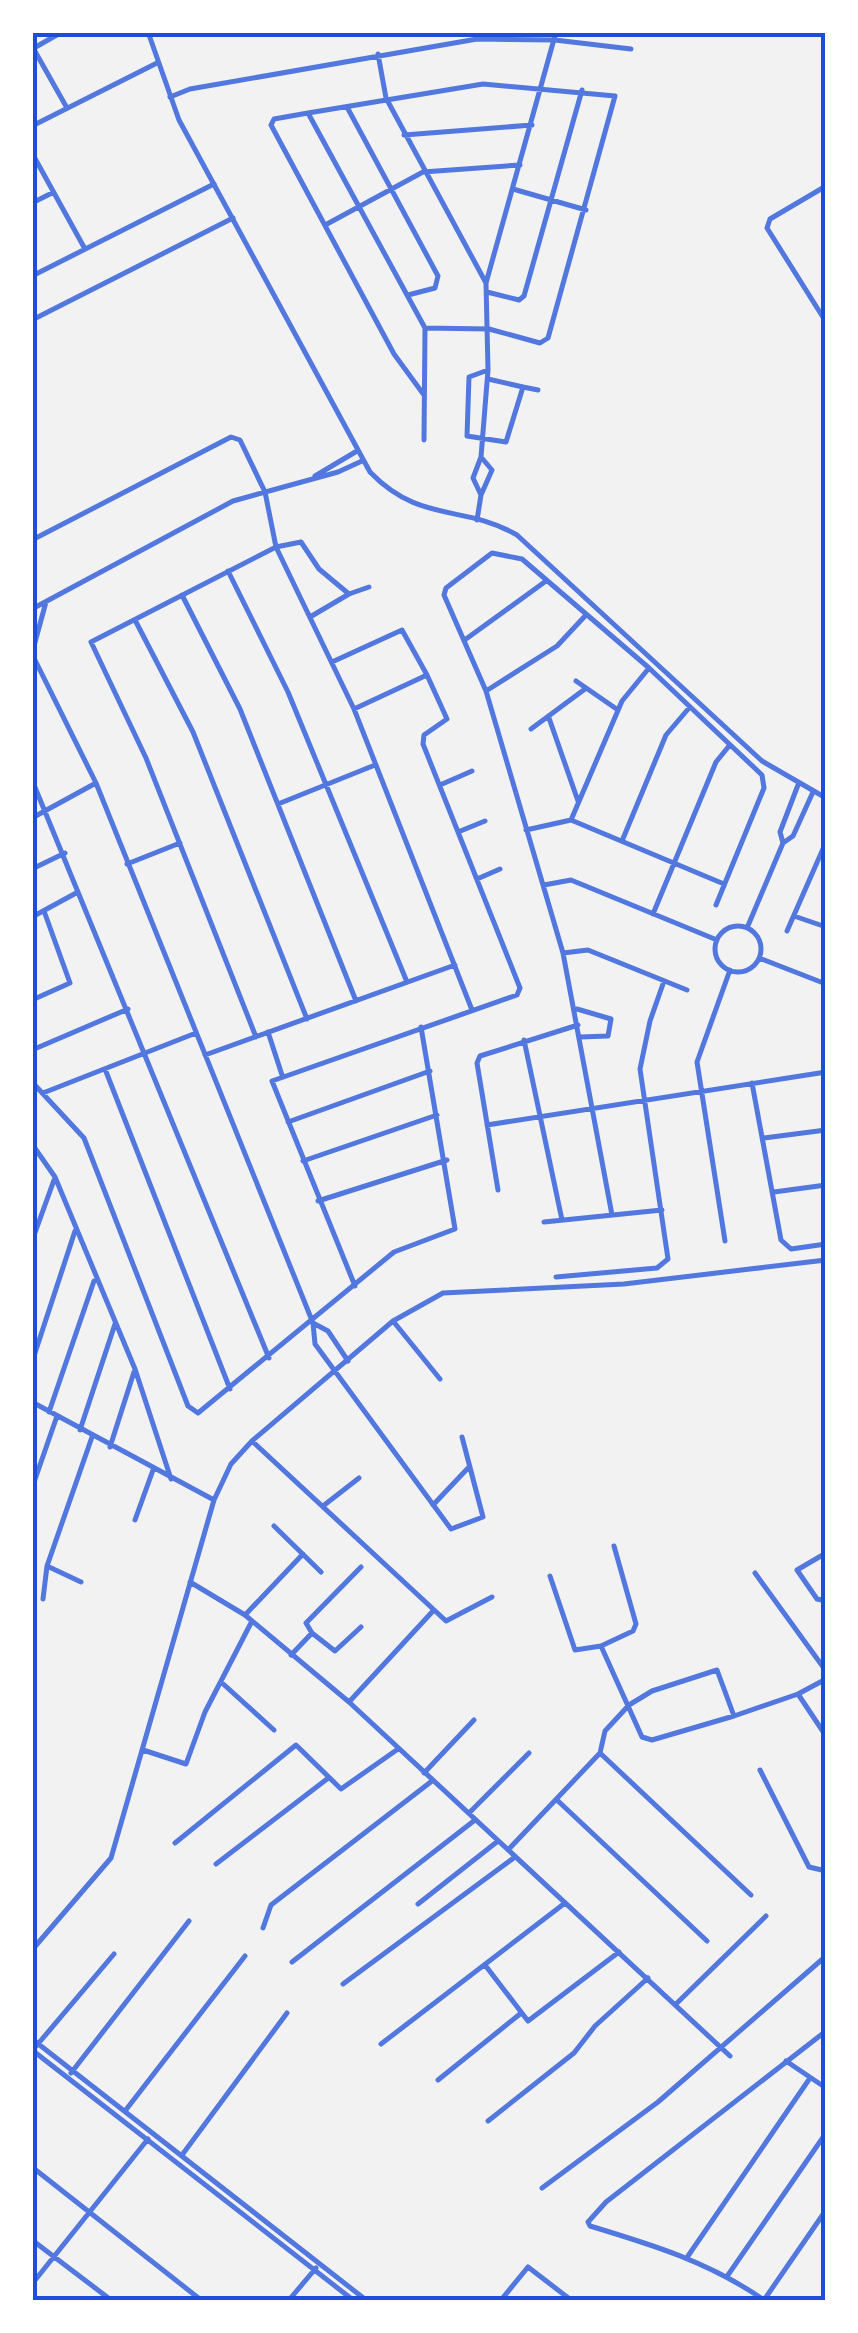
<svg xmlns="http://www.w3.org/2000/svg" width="858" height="2333" viewBox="0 0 858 2333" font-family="'Public Sans',sans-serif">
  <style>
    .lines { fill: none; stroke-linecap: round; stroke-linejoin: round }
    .minor { stroke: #5277de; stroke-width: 5 }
    .tertiary { stroke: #5277de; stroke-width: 5 }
    .neatline { fill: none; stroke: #1d4ed8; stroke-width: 4 }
  </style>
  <rect width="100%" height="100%" fill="#f2f2f2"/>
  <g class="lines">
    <path class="minor" d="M 32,46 L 67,108
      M 34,48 L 62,32
      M 378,54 L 386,98 L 486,283 L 488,370 L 481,457 L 473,478 L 481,495
      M 170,97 L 190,89 L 477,39 L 555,40 L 631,49
      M 347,107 L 438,276 L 435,288 L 408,295
      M 308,113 L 274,119 L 271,125 L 394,354 L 424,395
      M 32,126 L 157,63
      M 404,135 L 532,125
      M 32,153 L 85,249
      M 826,186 L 770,219 L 767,228 L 826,322
      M 513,189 L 586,210
      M 32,203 L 52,193
      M 327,224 L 423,172 L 520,165
      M 32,276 L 214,184
      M 486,283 L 556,32
      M 487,292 L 519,300 L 524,296 L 582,90
      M 32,320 L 233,218
      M 488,379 L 523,387 L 506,442 L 467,436 L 469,377 L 488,370
      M 523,387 L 538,390
      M 424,440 L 425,328 L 489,329 L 540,343 L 548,338 L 615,96 L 483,84 L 308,113 L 425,328
      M 315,476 L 357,451
      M 477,520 L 481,495 L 492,470 L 481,457
      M 32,540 L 231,437 L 240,440 L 265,492 L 276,547 L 354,709 L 472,1010
      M 228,571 L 288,692 L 407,982
      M 349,594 L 369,587
      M 182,595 L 240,709 L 356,1001
      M 32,609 L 233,501 L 338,472 L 362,461
      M 135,620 L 193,732 L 307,1019
      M 466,639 L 546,581
      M 32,653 L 46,602
      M 32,654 L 96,783 L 313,1323 L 315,1344 L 451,1529 L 483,1517 L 462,1437
      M 332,662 L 402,630 L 427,675 L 354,709
      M 576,681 L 618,710
      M 486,691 L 557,646 L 586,615
      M 549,718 L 578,801
      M 531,729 L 585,689
      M 32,780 L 269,1358
      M 440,785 L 472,771
      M 278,804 L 375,765
      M 32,818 L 96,783
      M 571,820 L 622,701 L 649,668
      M 526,830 L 571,820 L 724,884
      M 458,832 L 485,821
      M 622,841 L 666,735 L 689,708
      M 783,843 L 793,836 L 813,792
      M 127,864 L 180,843
      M 32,869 L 65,853
      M 477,879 L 500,869
      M 544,885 L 571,880 L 717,940
      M 653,914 L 716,762 L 729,746
      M 794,916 L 826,927
      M 32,917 L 78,892
      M715 949a23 23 0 1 1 46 0a23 23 0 1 1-46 0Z
      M 747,928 L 783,843 L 780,832 L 798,785
      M 787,931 L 826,842
      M 563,953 L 588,950 L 687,990
      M 759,958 L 826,984
      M 32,1000 L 70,983 L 44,911
      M 577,1009 L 611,1019 L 608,1036 L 580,1037
      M 268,1032 L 282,1075
      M 256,1037 L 146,758 L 91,642 L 276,547 L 301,542 L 319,569 L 349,594 L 310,617
      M 524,1040 L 562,1220
      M 32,1050 L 128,1009
      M 205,1055 L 455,965
      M 105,1069 L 230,1389
      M 32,1082 L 84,1138 L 188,1406 L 198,1413 L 394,1252 L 455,1229 L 421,1027
      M 752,1083 L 781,1240 L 791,1249 L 826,1244
      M 43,1093 L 196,1033
      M 288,1122 L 430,1071
      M 487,1125 L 826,1072
      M 764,1138 L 826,1130
      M 32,1144 L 55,1177 L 135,1369 L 171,1479
      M 303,1161 L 437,1115
      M 498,1190 L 477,1063 L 480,1056 L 578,1025
      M 774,1192 L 826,1185
      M 318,1201 L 447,1160
      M 612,1215 L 563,953 L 486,691 L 444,595 L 446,588 L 492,553 L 522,559 L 649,668 L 762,775 L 764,788 L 716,905
      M 544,1222 L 662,1210
      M 32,1241 L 54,1180
      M 725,1241 L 697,1062 L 730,970
      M 556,1277 L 657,1268 L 668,1259 L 640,1069 L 650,1021 L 664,981
      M 355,1286 L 272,1081 L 517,995 L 520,988 L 423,744 L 424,735 L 447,719 L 427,675
      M 393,1321 L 440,1379
      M 313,1323 L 328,1331 L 348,1361
      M 32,1362 L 75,1231
      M 32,1402 L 214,1500
      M 49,1412 L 94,1281
      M 80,1430 L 115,1324
      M 252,1441 L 446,1621 L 492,1597
      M 110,1447 L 134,1372
      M 32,1488 L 57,1416
      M 433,1505 L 469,1467
      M 323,1506 L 359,1478
      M 135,1520 L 153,1470
      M 274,1526 L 321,1572
      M 614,1546 L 636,1624 L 633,1631 L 601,1646 L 642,1737 L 652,1740 L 734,1716
      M 826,1553 L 797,1570 L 817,1599 L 826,1601
      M 47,1566 L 81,1582
      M 755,1573 L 826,1671
      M 550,1576 L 575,1650 L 601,1646
      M 190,1582 L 245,1615 L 349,1702 L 730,2056
      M 43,1599 L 47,1566 L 92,1437
      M 245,1615 L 303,1554
      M 312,1633 L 335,1651 L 361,1627
      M 291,1655 L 312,1633 L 306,1623 L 361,1567
      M 826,1679 L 798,1694 L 826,1736
      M 221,1682 L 274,1730
      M 349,1702 L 433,1611
      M 143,1750 L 186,1764 L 205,1712 L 252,1621
      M 600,1753 L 751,1895
      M 760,1770 L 809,1867 L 826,1871
      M 424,1773 L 474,1720
      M 557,1800 L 707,1941
      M 469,1813 L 529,1753
      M 175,1843 L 296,1745 L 341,1789 L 398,1749
      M 508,1850 L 600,1753 L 605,1731 L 629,1705 L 652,1691 L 717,1670 L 734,1716 L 798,1694
      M 216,1864 L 327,1779
      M 418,1904 L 498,1841
      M 263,1928 L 271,1905 L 432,1781
      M 32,1950 L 111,1858 L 214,1500 L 231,1464 L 252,1441 L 393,1321 L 443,1293 L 624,1284 L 826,1260
      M 292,1962 L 475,1820
      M 485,1965 L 528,2021 L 619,1952
      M 343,1984 L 515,1857
      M 677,2003 L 766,1916
      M 32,2039 L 366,2300
      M 381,2044 L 565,1903
      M 32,2050 L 353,2300
      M 32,2051 L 114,1954
      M 786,2061 L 826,2088
      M 71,2073 L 189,1921
      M 438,2080 L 520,2014
      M 125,2111 L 245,1956
      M 488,2121 L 574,2053 L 595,2026 L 648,1978
      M 182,2155 L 287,2013
      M 32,2167 L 201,2300
      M 542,2188 L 658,2102 L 826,1956
      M 32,2240 L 111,2300
      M 688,2256 L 810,2078
      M 728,2275 L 826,2133
      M 32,2284 L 148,2139
      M 289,2300 L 316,2268
      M 501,2300 L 528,2267 L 571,2300
      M 764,2300 C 709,2262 653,2245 590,2226 L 588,2222 L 606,2202 L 826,2031
      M 764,2300 L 826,2210
      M 823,2300 L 826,2296"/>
    <path class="tertiary" d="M 148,32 L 179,120 L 370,472 C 420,524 464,504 517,535 L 762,761 L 826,798"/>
  </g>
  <rect width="858" height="2333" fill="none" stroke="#ffffff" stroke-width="70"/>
  <rect x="35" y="35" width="788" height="2263" class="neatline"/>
</svg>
